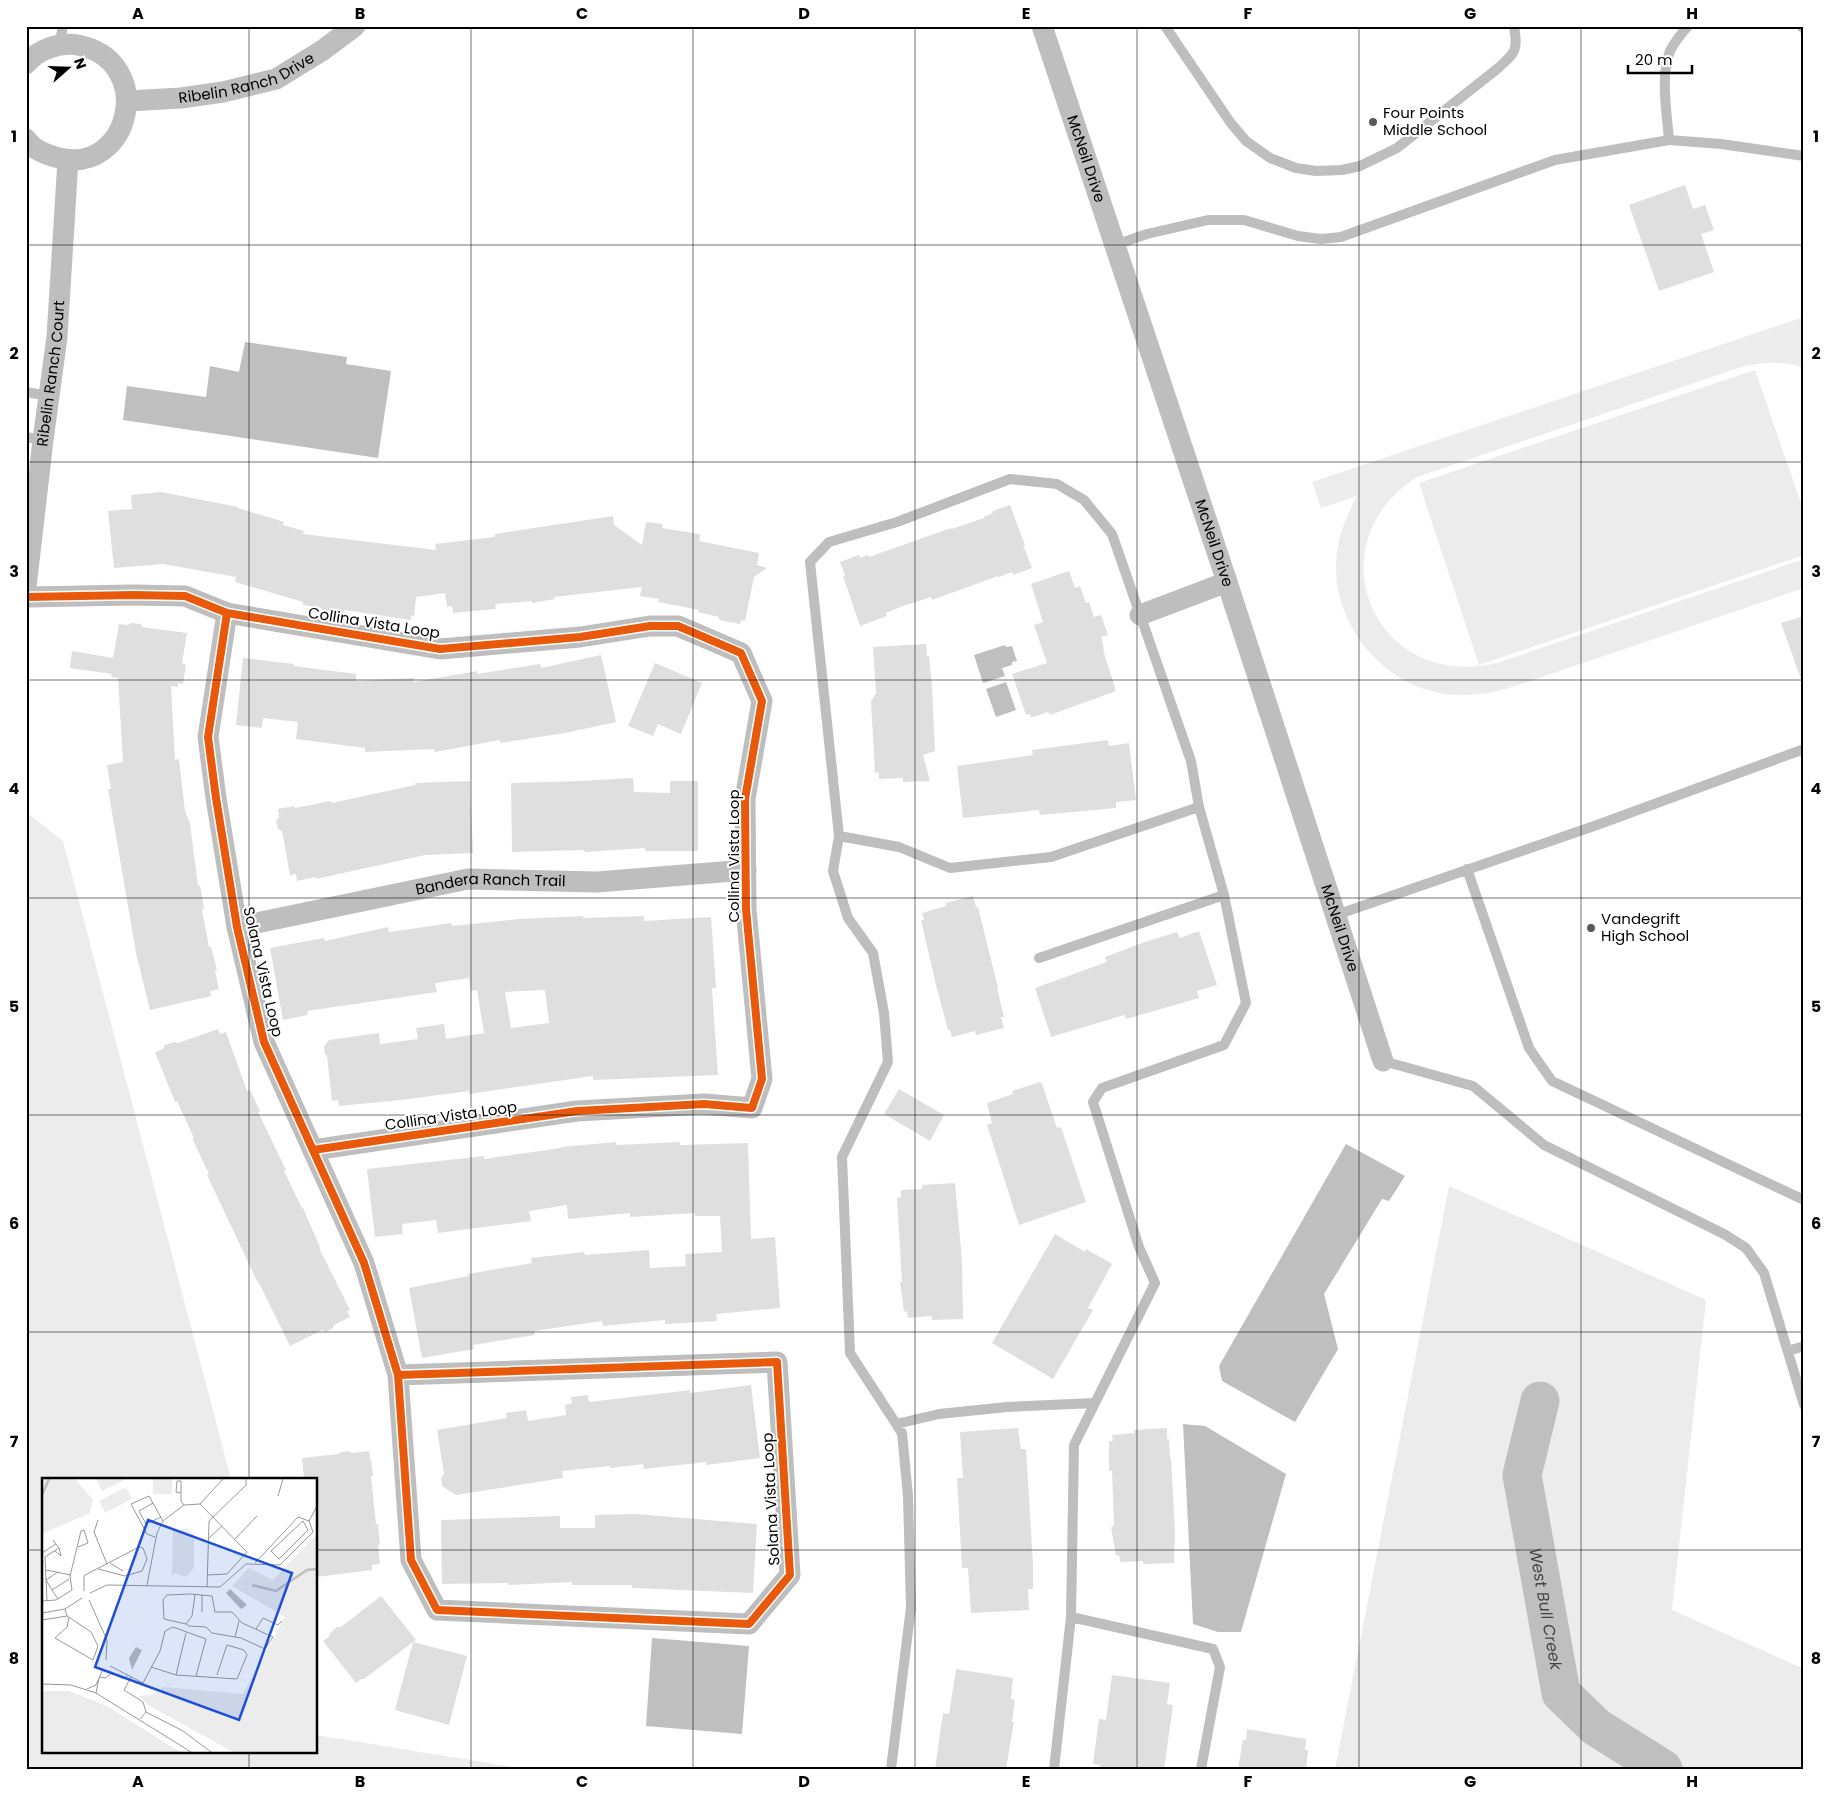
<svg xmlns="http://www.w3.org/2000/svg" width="1830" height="1795" viewBox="0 0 1830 1795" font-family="Poppins,sans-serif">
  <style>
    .green { fill: #ececec }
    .water { fill: #bfbfbf }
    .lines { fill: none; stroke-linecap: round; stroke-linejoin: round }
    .river { stroke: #bfbfbf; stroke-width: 39 }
    .building { fill: #dfdfdf; fill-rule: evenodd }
    .service { stroke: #bebebe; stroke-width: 10 }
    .minor { stroke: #bebebe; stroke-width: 21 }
    .cycleway-casing { stroke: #fff; stroke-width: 11 }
    .cycleway { stroke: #e8590c; stroke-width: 8 }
    .grid { fill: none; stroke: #000; stroke-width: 1; stroke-opacity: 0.55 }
    .poi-dot { fill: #595959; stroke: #fff; stroke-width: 2 }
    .labels { text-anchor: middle; stroke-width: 4; stroke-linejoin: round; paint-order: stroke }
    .street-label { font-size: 15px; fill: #000; stroke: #fff }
    .poi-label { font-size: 15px; fill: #000; stroke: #fff; text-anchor: start }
    .water-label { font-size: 16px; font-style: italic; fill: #444; stroke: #fff }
    .inset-river { fill: none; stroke: #bfbfbf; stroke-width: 2.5 }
    .inset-road { fill: none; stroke: #999; stroke-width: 1 }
    .view { fill: #1d4ed8; fill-opacity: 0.15; stroke: #1d4ed8; stroke-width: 2.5 }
    .inset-edge { fill: none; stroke: #000; stroke-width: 2.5 }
    .neatline { fill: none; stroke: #000; stroke-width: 2 }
    .grid-label { font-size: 16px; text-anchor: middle; font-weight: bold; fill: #000 }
  </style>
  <rect width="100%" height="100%" fill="#fff"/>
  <path class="green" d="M 1804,317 L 1804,368 C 1782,360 1760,362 1738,368 L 1417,477 C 1312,544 1374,692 1497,663 L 1804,559 L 1804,588 L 1506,689 C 1486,694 1466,697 1445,694 C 1378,684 1325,615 1338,546 C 1341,528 1349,512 1357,496 L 1321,508 L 1312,482 Z
    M 1755,370 L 1804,512 L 1804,555 L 1479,665 L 1419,483 Z
    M 26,812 L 63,841 L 231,1479 L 44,1479 L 44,1751 L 316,1751 L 316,1735 L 525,1769 L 26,1769 Z
    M 1449,1186 L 1706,1300 L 1672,1610 L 1804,1669 L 1804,1769 L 1335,1769 Z"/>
  <path class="water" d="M 245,342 L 347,357 L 346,364 L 391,371 L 378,458 L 123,420 L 127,386 L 206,397 L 210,366 L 239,372 Z
    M 1005,645 L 1006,647 L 1012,646 L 1017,661 L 1012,662 L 1012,665 L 1002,668 L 1005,676 L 983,683 L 974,655 Z
    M 1006,682 L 1016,710 L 996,717 L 986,689 Z
    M 1346,1144 L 1405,1176 L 1389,1201 L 1382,1199 L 1324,1294 L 1338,1349 L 1295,1422 L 1222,1381 L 1219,1366 Z
    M 1183,1424 L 1205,1426 L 1286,1474 L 1241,1632 L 1218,1632 L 1193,1624 Z
    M 652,1638 L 749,1646 L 742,1734 L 646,1726 Z"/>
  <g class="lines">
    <path class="river" id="s1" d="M 1540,1401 L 1522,1475 L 1561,1693 L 1596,1727 L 1663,1769"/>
  </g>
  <path class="building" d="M 1685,185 L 1693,209 L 1705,205 L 1714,230 L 1701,234 L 1714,272 L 1659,291 L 1629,205 Z
    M 161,492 L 238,507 L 238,508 L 284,522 L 283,525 L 304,531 L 303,534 L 436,550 L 435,544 L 495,537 L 495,534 L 613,516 L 614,525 L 642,545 L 646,522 L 663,524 L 662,528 L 700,534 L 699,541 L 759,553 L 757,565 L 767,568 L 754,577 L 745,621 L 741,620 L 740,624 L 719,620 L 719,617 L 698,612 L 699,610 L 658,602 L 659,599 L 640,596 L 642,587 L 554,597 L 555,599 L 532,603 L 532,601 L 495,604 L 496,609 L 453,613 L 452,606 L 447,607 L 445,593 L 416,597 L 414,616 L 411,615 L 411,620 L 344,610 L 344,614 L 322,611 L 322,608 L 303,605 L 303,602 L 235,582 L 236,577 L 163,564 L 114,568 L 108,511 L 132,509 L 131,495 Z
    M 1010,505 L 1025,545 L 1023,545 L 1032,568 L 1013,575 L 1012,572 L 999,577 L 998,576 L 932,600 L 931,597 L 900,607 L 886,613 L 887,616 L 860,626 L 843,576 L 845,575 L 840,562 L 859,555 L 860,558 L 868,555 L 869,557 L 951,528 L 952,529 L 984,518 L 984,517 L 993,513 L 992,511 Z
    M 1069,571 L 1075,588 L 1080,586 L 1086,603 L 1089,602 L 1094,617 L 1101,615 L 1108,635 L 1101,637 L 1104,649 L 1103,650 L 1116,691 L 1050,715 L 1048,712 L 1031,718 L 1030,714 L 1026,715 L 1012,674 L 1047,663 L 1034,625 L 1043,622 L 1031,584 Z
    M 1804,616 L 1804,679 L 1801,679 L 1781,623 Z
    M 131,623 L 141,624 L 142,627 L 187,633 L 182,663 L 186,665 L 183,684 L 178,683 L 178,687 L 171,686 L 175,760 L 179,759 L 185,811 L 190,824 L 198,886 L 200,885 L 204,909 L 202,910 L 209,947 L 211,947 L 217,970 L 215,971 L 219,989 L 210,991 L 211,996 L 150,1010 L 136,953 L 108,789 L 111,789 L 107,765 L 123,762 L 118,678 L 111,677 L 112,674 L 70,668 L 72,651 L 113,658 L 119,624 L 128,625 Z
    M 926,644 L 927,656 L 929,656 L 932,686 L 935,751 L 923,755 L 930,781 L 903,782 L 903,778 L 879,779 L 879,772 L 875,773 L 871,701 L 876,693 L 873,647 Z
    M 601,655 L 616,722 L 565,733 L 500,743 L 500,740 L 435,752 L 434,749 L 365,752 L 365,748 L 296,739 L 298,722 L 263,718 L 262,728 L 236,725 L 243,658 L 294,664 L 294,666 L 356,674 L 356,681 L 414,678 L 414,682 L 477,671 L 477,674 L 540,664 L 541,668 Z
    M 655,663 L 702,683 L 681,734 L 658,724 L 653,736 L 628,726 Z
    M 1108,740 L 1109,746 L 1129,743 L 1136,800 L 1116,802 L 1116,808 L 1040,815 L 1039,810 L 963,818 L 957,766 L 1033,755 L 1032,750 Z
    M 633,778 L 634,792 L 670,793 L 670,781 L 698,781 L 698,851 L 645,851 L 645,848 L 585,852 L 584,850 L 512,852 L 511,783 L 580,781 Z
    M 470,781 L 473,853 L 425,855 L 316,879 L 315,877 L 297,881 L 296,874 L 290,875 L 282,831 L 278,829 L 276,821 L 279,817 L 278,809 L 294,806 L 295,808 L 331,801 L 332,803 L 415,785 L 415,783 Z
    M 973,896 L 976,907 L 978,907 L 998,988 L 997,988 L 1004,1017 L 1001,1017 L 1004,1028 L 976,1035 L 975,1031 L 952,1037 L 950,1030 L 948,1030 L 937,989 L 921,920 L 924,920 L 922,913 L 946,906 L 945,903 Z
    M 583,916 L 583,918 L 644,916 L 644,921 L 711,917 L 716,988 L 712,988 L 718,1075 L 593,1080 L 593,1076 L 469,1094 L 469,1091 L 401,1100 L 339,1106 L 338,1100 L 332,1101 L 327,1056 L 325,1054 L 324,1046 L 329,1040 L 379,1033 L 380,1044 L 418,1039 L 416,1028 L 444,1024 L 446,1039 L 484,1033 L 477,990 L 471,991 L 469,978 L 435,983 L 437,992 L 307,1011 L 308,1015 L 283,1020 L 270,948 L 324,938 L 325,941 L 388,927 L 389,932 L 451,923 L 452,926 L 519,919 ZM 545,990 L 549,1023 L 511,1028 L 505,992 Z
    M 1199,931 L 1217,985 L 1197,991 L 1199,998 L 1126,1019 L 1124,1015 L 1051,1037 L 1035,988 L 1107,962 L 1105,957 L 1142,943 L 1177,932 L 1180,938 Z
    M 218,1029 L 220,1034 L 226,1032 L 247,1091 L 250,1090 L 260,1111 L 258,1112 L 286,1170 L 284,1171 L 302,1208 L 303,1208 L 320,1247 L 319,1248 L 350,1310 L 347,1311 L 350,1317 L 334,1325 L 333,1328 L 326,1332 L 322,1330 L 290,1346 L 259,1283 L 258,1283 L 207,1175 L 209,1174 L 192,1138 L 194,1138 L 177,1101 L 175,1102 L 155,1052 L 163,1049 L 165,1045 L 174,1042 L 178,1043 Z
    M 1040,1082 L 1042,1084 L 1057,1128 L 1061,1127 L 1086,1202 L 1019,1225 L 987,1125 L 992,1123 L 987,1103 L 1013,1094 L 1012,1091 Z
    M 899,1089 L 944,1115 L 930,1141 L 884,1114 Z
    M 616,1142 L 616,1145 L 680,1142 L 680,1145 L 748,1143 L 751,1239 L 775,1237 L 780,1308 L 716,1314 L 717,1321 L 665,1324 L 665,1320 L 603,1326 L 602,1321 L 534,1331 L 535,1335 L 473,1345 L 474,1349 L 422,1358 L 409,1288 L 468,1276 L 468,1274 L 532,1263 L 531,1258 L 584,1252 L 585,1255 L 649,1250 L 650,1268 L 686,1266 L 685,1254 L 722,1252 L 720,1216 L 695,1216 L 695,1213 L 630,1217 L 630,1213 L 568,1219 L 567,1205 L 529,1211 L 531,1221 L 438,1233 L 436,1220 L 402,1224 L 403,1234 L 375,1237 L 367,1169 L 484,1156 L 484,1159 L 561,1148 L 561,1147 Z
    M 955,1183 L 962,1261 L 963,1319 L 932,1320 L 932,1316 L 908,1318 L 907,1311 L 904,1312 L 900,1282 L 902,1282 L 897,1198 L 901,1197 L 901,1190 L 922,1189 L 922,1185 Z
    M 1055,1234 L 1085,1252 L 1086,1249 L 1112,1264 L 1088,1308 L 1093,1310 L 1053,1379 L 992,1343 Z
    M 751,1385 L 760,1458 L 706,1465 L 706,1462 L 644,1469 L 643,1464 L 610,1468 L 610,1466 L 562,1471 L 563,1478 L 456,1495 L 442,1486 L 441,1478 L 444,1474 L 437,1430 L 507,1418 L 506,1413 L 526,1410 L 528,1421 L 566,1415 L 565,1405 L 572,1403 L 571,1397 L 588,1395 L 589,1402 L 690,1390 L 690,1393 Z
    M 1018,1428 L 1021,1449 L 1026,1449 L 1028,1481 L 1033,1565 L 1033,1589 L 1028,1589 L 1029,1610 L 971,1613 L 968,1568 L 962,1568 L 957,1478 L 963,1478 L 960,1432 Z
    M 1167,1428 L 1167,1439 L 1169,1439 L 1170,1458 L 1171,1458 L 1175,1532 L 1174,1563 L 1143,1564 L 1143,1561 L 1120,1562 L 1119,1555 L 1116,1556 L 1111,1527 L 1114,1526 L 1112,1471 L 1109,1471 L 1109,1441 L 1113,1441 L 1112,1435 L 1134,1433 L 1134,1430 Z
    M 348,1451 L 352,1453 L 369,1451 L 370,1459 L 371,1459 L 373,1476 L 371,1476 L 376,1524 L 378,1524 L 380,1545 L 378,1545 L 380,1564 L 372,1565 L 372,1570 L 316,1577 L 316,1479 L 304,1479 L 302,1458 L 338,1454 L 341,1452 Z
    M 635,1514 L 757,1524 L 753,1593 L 632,1588 L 632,1585 L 572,1585 L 572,1582 L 509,1585 L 508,1583 L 442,1584 L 441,1520 L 560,1516 L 560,1528 L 595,1528 L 595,1515 Z
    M 381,1596 L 416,1640 L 413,1642 L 467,1656 L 449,1725 L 395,1710 L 413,1642 L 364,1679 L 361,1679 L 356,1683 L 323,1641 L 329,1637 L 330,1633 L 337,1627 L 341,1627 Z
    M 956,1669 L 1013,1678 L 1011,1699 L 1015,1700 L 1012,1722 L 1014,1722 L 1006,1769 L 935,1769 L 943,1713 L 949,1714 Z
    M 1112,1675 L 1170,1683 L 1167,1704 L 1173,1705 L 1164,1769 L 1100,1769 L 1100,1765 L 1093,1764 L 1099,1719 L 1106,1720 Z
    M 1247,1729 L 1306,1739 L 1305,1750 L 1308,1750 L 1306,1769 L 1238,1769 L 1243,1740 L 1246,1740 Z"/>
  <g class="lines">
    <path class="service" d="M 1165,26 L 1230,122 L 1246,141 L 1270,158 L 1296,168 L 1316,171 L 1342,170 L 1360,166 L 1397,148 L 1497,69 C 1516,52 1518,51 1514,26
      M 1801,26 L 1804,29
      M 59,46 L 63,26
      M 1669,140 C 1667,114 1660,75 1670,51 C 1675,41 1681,34 1688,26
      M 1115,245 L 1147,234 L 1208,220 L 1244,220 L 1298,236 L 1321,239 L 1341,237 L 1555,160 L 1669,140 L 1721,144 L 1804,156
      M 26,392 L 49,396
      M 26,437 L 43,440
      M 839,836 L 810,562 L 829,542 L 897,522 L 1010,479 L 1057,484 L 1084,500 L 1112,534 L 1191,761 L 1199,807 L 1224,895 L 1246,1003 L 1224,1045 L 1102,1088 L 1093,1102 L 1139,1247 L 1155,1283 L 1074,1445 L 1071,1617 L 1054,1769
      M 1467,869 L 1529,1048 L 1552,1081 L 1804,1200
      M 1336,915 L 1597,825 L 1804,749
      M 1039,958 L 1224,895
      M 1383,1061 L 1473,1086 L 1544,1145 L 1724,1234 L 1746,1248 L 1764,1273 L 1804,1405
      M 1788,1351 L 1804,1346
      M 896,1424 L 939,1414 L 1007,1407 L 1095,1403
      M 1071,1617 L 1213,1649 L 1220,1667 L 1201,1769
      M 891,1769 L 911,1607 L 908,1496 L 902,1433 L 850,1353 L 842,1157 L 888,1062 L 884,1013 L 873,953 L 848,918 L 833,871 L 839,836 L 899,847 L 950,868 L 1051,857 L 1199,807"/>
    <g class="minor">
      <path id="s2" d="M 1042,26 L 1227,582 L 1383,1061"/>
      <path d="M 26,64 C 38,49 60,42 78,45 C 157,61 131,175 59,158 C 47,155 33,150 26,139"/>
      <path id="s3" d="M 128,101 L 181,98 L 223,92 L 276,79 L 323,50 L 355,26"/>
      <path id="s4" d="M 26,587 L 43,440 L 57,337 L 68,160"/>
      <path d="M 26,597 L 133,595 L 185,596 L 227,613 L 440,649 L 580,637 L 650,626 L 678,626 L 741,653 L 762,701 L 745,799 L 746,909 L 762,1079 L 752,1108 L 704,1104 L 577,1111 L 313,1150"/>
      <path d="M 227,613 L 208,737 L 216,798 L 237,927 L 264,1042 L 364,1263 L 398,1375 L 411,1560 L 437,1610 L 749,1624 L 790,1575 L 777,1362 L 398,1375"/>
      <path d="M 1140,615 L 1227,582"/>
      <path id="s5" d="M 237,927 L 468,879 L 597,882 L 746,870"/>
    </g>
    <defs>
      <path id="cycleway" d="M 26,597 L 133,595 L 185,596 L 227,613 L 440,649 L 580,637 L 650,626 L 678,626 L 741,653 L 762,701 L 745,799 L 746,909 L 762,1079 L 752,1108 L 704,1104 L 577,1111 L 313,1150
        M 227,613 L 208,737 L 216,798 L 237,927 L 264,1042 L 364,1263 L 398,1375 L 411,1560 L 437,1610 L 749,1624 L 790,1575 L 777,1362 L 398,1375"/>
    </defs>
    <use href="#cycleway" class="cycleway-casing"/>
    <use href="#cycleway" class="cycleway"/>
  </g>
  <path class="grid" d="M 249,26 L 249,1479M 471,26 L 471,1769M 693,26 L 693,1769M 915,26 L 915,1769M 1137,26 L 1137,1769M 1359,26 L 1359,1769M 1581,26 L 1581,1769M 26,245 L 1804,245M 26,462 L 1804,462M 26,680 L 1804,680M 26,898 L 1804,898M 26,1115 L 1804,1115M 26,1332 L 1804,1332M 26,1550 L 44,1550M 316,1550 L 1804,1550M 249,1751 L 249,1769"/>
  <g class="poi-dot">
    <circle cx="1373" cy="122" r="5"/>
    <circle cx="1591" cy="928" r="5"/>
  </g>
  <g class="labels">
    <g class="street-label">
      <text dy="5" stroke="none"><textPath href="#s3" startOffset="122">Ribelin Ranch Drive</textPath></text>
      <text dy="5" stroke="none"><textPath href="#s2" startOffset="140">McNeil Drive</textPath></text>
      <text dy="5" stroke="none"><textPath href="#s4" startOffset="215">Ribelin Ranch Court</textPath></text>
      <text dy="5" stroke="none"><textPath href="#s2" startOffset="545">McNeil Drive</textPath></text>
      <text transform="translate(374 623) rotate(9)" y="5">Collina Vista Loop</text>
      <text transform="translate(734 856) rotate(-90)" y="5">Collina Vista Loop</text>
      <text dy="5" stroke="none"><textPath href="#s5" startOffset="258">Bandera Ranch Trail</textPath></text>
      <text dy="5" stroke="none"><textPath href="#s2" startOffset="950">McNeil Drive</textPath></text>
      <text transform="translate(263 972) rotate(77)" y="5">Solana Vista Loop</text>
      <text transform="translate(451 1116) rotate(-8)" y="5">Collina Vista Loop</text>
      <text transform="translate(771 1499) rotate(-93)" y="5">Solana Vista Loop</text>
    </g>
    <g class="poi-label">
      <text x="1383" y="118">Four Points<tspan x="1383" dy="17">Middle School</tspan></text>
      <text x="1601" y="924">Vandegrift<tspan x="1601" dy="17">High School</tspan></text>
    </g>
    <g class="water-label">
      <text dy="6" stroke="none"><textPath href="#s1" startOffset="212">West Bull Creek</textPath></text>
    </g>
  </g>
  <g transform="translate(42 1478)">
    <rect width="275" height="275" fill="#fff"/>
    <path d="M 0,1 L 33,1 L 51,22 L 48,35 L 0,56 ZM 54,1 L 84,1 L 60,13 ZM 111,1 L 130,1 L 130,16 L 111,16 ZM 84,9 L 90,21 L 63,35 L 57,23 ZM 131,50 L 134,53 L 145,50 L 152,57 L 152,90 L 144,99 L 133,95 L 130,98 ZM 275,56 L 275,274 L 191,274 L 106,227 L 97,218 L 109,217 L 122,209 L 201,216 L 243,139 L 190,108 L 207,90 L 231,102 ZM 0,213 L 27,213 L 65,228 L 138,274 L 0,274 Z" fill="#ececec"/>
    <path d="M 188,111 L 205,127 L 199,131 L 184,115 ZM 94,169 L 100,172 L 90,192 L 87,180 Z" fill="#bfbfbf"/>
    <path class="inset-river" d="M 0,17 L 7,1M 210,107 L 234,113 L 265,92 L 275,91"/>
    <path class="inset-road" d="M 139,15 L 134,14 L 135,3 L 139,3 L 139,23 L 142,27M 236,18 L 241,1M 111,25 L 97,33 L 104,46 L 119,39M 158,26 L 181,1M 56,42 L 52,54 L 65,86M 261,43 L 266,52 L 237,81 L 229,73 ZM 113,59 L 105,56 L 89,26 L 107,18 L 121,43M 166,61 L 180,48M 193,61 L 215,38M 13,73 L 19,78 L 17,70M 0,75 L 14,66M 68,85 L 81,93M 213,85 L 256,39 L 267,43M 4,92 L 29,97M 105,107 L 115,55 L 121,43 L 142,27 L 158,26 L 205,74 L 185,96 L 165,97M 165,109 L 167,43 L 204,7 L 204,1M 10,112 L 4,102 L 16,94M 42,113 L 42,98 L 45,96 L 97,69 L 101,70 L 105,81 L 100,93 L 83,98 L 56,91M 48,115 L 65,107 L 178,109 L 204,86 L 238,87 L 271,54 L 267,43 L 275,28M 16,121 L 10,112 L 27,101M 47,122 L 65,162 L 64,182M 0,123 L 14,122 L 30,112 L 28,98 L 39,53 L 42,52 L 46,65 L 36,69M 5,123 L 3,79 L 17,70 L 11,62M 23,131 L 25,138 L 49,154 L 56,168 L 51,182 L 13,160 L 25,149 L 27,139M 160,134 L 160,117M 0,135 L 23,131 L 40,120M 0,142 L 25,138M 144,146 L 122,141 L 121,122 L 125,117 L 149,116 L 170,118 L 173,134 L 190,134 L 200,145 L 231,159 L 223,171 L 199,160 L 170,155 L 164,149 L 147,148 L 144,146 L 150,138 L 153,117M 214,151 L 221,140 L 236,147 L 240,143M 193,159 L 197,143M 68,188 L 101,205 L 118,173 L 123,153 L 131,149 L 164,161 L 154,198M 109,189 L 134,197 L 195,201 L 205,177 L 202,172 L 185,167 L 175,197M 134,197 L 144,155M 58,199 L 63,200 L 70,195 L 82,201 L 86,197M 89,199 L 82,212 L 101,224 L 104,234M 0,206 L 29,207 L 54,215 L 149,274M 45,211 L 54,207 L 61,191M 54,215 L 57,200M 98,241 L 104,234 L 141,253 L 169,274"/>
    <path class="view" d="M 106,42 L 250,95 L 197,242 L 53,189 Z"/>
    <rect width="275" height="275" class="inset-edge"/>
  </g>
  <rect width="1830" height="1795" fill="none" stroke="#ffffff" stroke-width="55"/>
  <g transform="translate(68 68) rotate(70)" stroke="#ffffff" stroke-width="4" paint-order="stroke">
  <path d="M0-4L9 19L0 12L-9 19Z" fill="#000000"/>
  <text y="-8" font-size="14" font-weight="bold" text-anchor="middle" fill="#000000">N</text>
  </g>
  <path d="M1628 65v8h64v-8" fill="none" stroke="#000000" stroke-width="2.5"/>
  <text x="1635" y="65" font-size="15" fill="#000000" stroke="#ffffff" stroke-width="4" paint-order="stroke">20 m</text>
  <rect x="28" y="28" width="1774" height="1740" class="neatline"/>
  <g class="grid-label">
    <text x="138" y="19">A</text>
    <text x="360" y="19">B</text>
    <text x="582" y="19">C</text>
    <text x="804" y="19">D</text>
    <text x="1026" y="19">E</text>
    <text x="1248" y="19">F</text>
    <text x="1470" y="19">G</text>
    <text x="1692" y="19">H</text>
    <text x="14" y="142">1</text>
    <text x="1816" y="142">1</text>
    <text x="14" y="359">2</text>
    <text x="1816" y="359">2</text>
    <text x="14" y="577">3</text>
    <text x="1816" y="577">3</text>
    <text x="14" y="794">4</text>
    <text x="1816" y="794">4</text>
    <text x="14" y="1012">5</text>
    <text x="1816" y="1012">5</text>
    <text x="14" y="1229">6</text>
    <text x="1816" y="1229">6</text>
    <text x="14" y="1447">7</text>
    <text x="1816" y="1447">7</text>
    <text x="14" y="1664">8</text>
    <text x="1816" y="1664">8</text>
    <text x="138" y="1787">A</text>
    <text x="360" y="1787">B</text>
    <text x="582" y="1787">C</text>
    <text x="804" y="1787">D</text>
    <text x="1026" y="1787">E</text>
    <text x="1248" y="1787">F</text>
    <text x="1470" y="1787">G</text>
    <text x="1692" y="1787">H</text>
  </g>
</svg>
